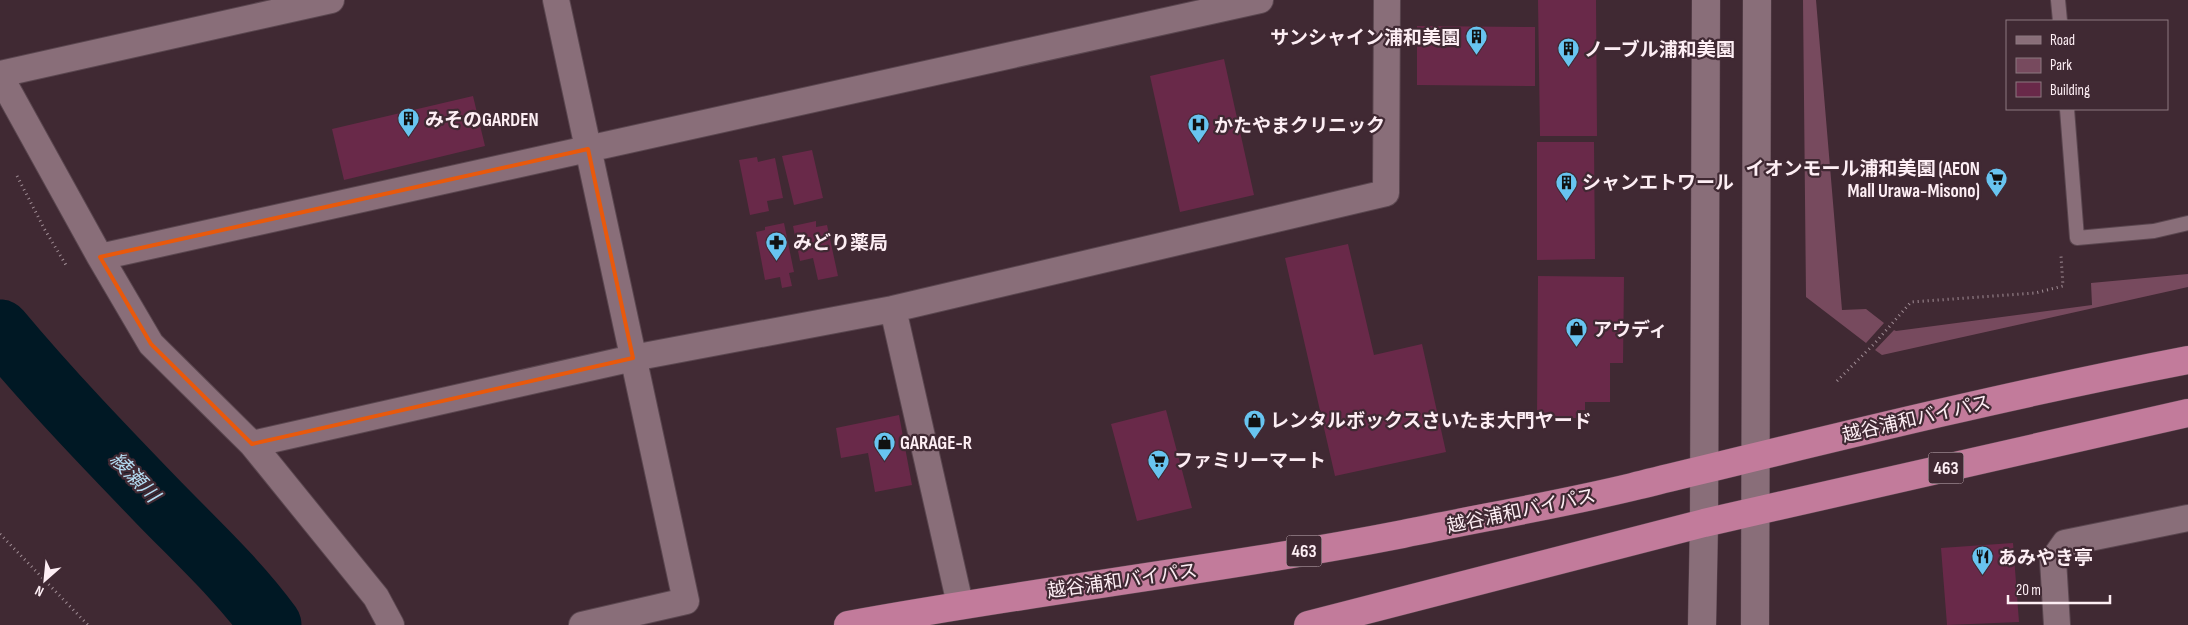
<svg xmlns="http://www.w3.org/2000/svg" width="2188" height="625" viewBox="0 0 2188 625" font-family="'Sofia Sans Condensed','Noto Sans JP',sans-serif">
  <style>
    .green { fill: #774a5e }
    .lines { fill: none; stroke-linecap: round; stroke-linejoin: round }
    .river { stroke: #001824; stroke-width: 61 }
    .building { fill: #692949 }
    .lane-casing { stroke: #5a464f; stroke-width: 16 }
    .street-casing { stroke: #5a464f; stroke-width: 28 }
    .secondary-casing { stroke: #5a464f; stroke-width: 29 }
    .highway-casing { stroke: #5a464f; stroke-width: 29 }
    .path { stroke: #a18e96; stroke-width: 3; stroke-dasharray: 1 4; stroke-linecap: butt }
    .lane { stroke: #896e79; stroke-width: 14 }
    .street { stroke: #896e79; stroke-width: 26 }
    .secondary { stroke: #896e79; stroke-width: 28 }
    .highway { stroke: #c27b9b; stroke-width: 28 }
    .marked { fill: none; stroke: #e8590c; stroke-width: 4; stroke-linejoin: round }
    .labels { text-anchor: middle; stroke-width: 4.5; stroke-linejoin: round; paint-order: stroke }
    .shield { fill: #402933; stroke: #c4b3ba; stroke-width: 1 }
    .shield-label { font-size: 18px; font-weight: bold; fill: #fdeef4 }
    .poi-label { font-size: 19px; font-weight: bold; fill: #fdeef4; stroke: #402933; text-anchor: start }
    .street-label { font-size: 19px; fill: #fdeef4; stroke: #402933 }
    .water-label { font-size: 20px; font-style: italic; fill: #b4dcf2; stroke: #402933 }
  </style>
  <rect width="100%" height="100%" fill="#402933"/>
  <path class="green" d="M 1803,0 L 1816,0 L 1842,310 L 1866,309 L 1884,323 L 1866,343 L 1806,297 Z
    M 2188,274 L 2188,287 L 1882,355 L 1875,350 L 1894,330 L 1896,331 L 2092,305 L 2091,283 Z"/>
  <g class="lines">
    <path class="river" d="M 0,330 C 51,391 105,447 160,504 C 198,543 239,581 271,625"/>
  </g>
  <path class="building" d="M 1538,0 L 1596,0 L 1597,136 L 1540,136 Z
    M 1417,26 L 1535,27 L 1535,86 L 1417,85 Z
    M 1224,59 L 1254,195 L 1180,212 L 1150,76 Z
    M 473,96 L 485,146 L 344,180 L 332,129 Z
    M 1537,142 L 1594,142 L 1595,259 L 1537,260 Z
    M 812,150 L 823,198 L 794,205 L 782,156 Z
    M 757,157 L 758,162 L 775,158 L 783,198 L 767,201 L 769,211 L 750,215 L 739,160 Z
    M 816,221 L 816,227 L 827,225 L 838,276 L 818,280 L 813,258 L 800,261 L 793,226 Z
    M 784,223 L 794,272 L 789,273 L 792,286 L 782,288 L 780,277 L 765,280 L 756,232 L 765,230 L 765,227 Z
    M 1348,244 L 1374,355 L 1422,344 L 1446,452 L 1335,476 L 1285,258 Z
    M 1538,276 L 1624,277 L 1623,363 L 1610,363 L 1610,402 L 1585,402 L 1585,410 L 1577,410 L 1577,418 L 1537,418 Z
    M 1166,410 L 1192,508 L 1137,521 L 1111,424 Z
    M 899,415 L 912,485 L 875,492 L 868,453 L 841,458 L 836,428 Z
    M 2013,543 L 2019,622 L 1947,625 L 1941,548 Z"/>
  <g class="lines">
    <defs>
      <path id="lane" d="M 2058,0 L 2060,21
        M 2067,109 L 2077,238 L 2154,231 L 2188,223"/>
      <path id="street" d="M 556,0 L 686,601 L 582,625
        M 0,74 L 331,0
        M 0,76 L 100,257 L 151,344 L 252,444 L 376,597 L 391,625
        M 100,257 L 1260,0
        M 252,444 L 633,358 L 893,309
        M 960,604 L 893,309 L 1386,193 L 1387,0
        M 2057,625 L 2053,560 L 2065,543 L 2188,518"/>
      <path id="secondary" d="M 1702,625 L 1704,523 L 1706,0
        M 1755,625 L 1757,0"/>
      <path id="highway" d="M 848,625 C 1032,591 1219,570 1403,534 C 1480,518 1557,505 1632,487 C 1817,442 2001,396 2188,360
        M 1308,625 L 1704,523 L 2188,413"/>
    </defs>
    <use href="#lane" class="lane-casing"/>
    <use href="#street" class="street-casing"/>
    <use href="#secondary" class="secondary-casing"/>
    <use href="#highway" class="highway-casing"/>
    <path class="path" d="M 17,176 L 45,230 L 66,265
      M 1837,381 L 1875,343 L 1911,302 L 2035,293 L 2063,286 L 2061,256
      M 0,534 L 88,625"/>
    <use href="#lane" class="lane"/>
    <use href="#street" class="street"/>
    <use href="#secondary" class="secondary"/>
    <use href="#highway" class="highway"/>
  </g>
  <path class="marked" d="M 588,149 L 633,358 L 252,444 L 151,344 L 100,257 Z"/>
  <defs>
    <symbol id="building-pin" viewBox="-11 -11 22 30"><path d="M0 17L-7.5 6A9.5 9.5 0 1 1 7.5 6Z" fill="#68c4f0" stroke="#402933"/><path d="M-4-6H4V6H1V3H-1V6H-4ZM-2.5-4.3h1.7v1.8h-1.7ZM.8-4.3h1.7v1.8H.8ZM-2.5-1h1.7V.8h-1.7ZM.8-1h1.7V.8H.8Z" fill="#111"/></symbol>
    <symbol id="hospital-pin" viewBox="-11 -11 22 30"><path d="M0 17L-7.5 6A9.5 9.5 0 1 1 7.5 6Z" fill="#68c4f0" stroke="#402933"/><path d="M-5-5h3v3.5h4V-5h3V5h-3V1.5h-4V5h-3Z" fill="#111"/></symbol>
    <symbol id="supermarket-pin" viewBox="-11 -11 22 30"><path d="M0 17L-7.5 6A9.5 9.5 0 1 1 7.5 6Z" fill="#68c4f0" stroke="#402933"/><path d="M-6-5.5h2.5l.6 2H6L4.5 2H-2.5L-4.4-4H-6ZM-1.5 3.2a1.3 1.3 0 1 0 .1 0ZM3 3.2a1.3 1.3 0 1 0 .1 0Z" fill="#111"/></symbol>
    <symbol id="pharmacy-pin" viewBox="-11 -11 22 30"><path d="M0 17L-7.5 6A9.5 9.5 0 1 1 7.5 6Z" fill="#68c4f0" stroke="#402933"/><path d="M-2-6h4v4h4v4h-4v4h-4v-4h-4v-4h4Z" fill="#111"/></symbol>
    <symbol id="shop-pin" viewBox="-11 -11 22 30"><path d="M0 17L-7.5 6A9.5 9.5 0 1 1 7.5 6Z" fill="#68c4f0" stroke="#402933"/><path d="M-5-2.5h2.3a2.7 3.5 0 0 1 5.4 0H5L5.5 6h-11ZM-1.5-2.5h3a1.5 2.3 0 0 0-3 0Z" fill="#111"/></symbol>
    <symbol id="restaurant-pin" viewBox="-11 -11 22 30"><path d="M0 17L-7.5 6A9.5 9.5 0 1 1 7.5 6Z" fill="#68c4f0" stroke="#402933"/><path d="M-5-6h1v4h1v-4h1v4h1v-4h1v5L-1.5 .5V6h-2V.5L-5-1ZM5-6V6H3V1.5H1.5Q1.5-4 5-6Z" fill="#111"/></symbol>
  </defs>
  <g fill-rule="evenodd">
    <use href="#building-pin" x="1464" y="24" width="25" height="34"/>
    <use href="#building-pin" x="1556" y="36" width="25" height="34"/>
    <use href="#building-pin" x="396" y="106" width="25" height="34"/>
    <use href="#hospital-pin" x="1186" y="112" width="25" height="34"/>
    <use href="#supermarket-pin" x="1984" y="166" width="25" height="34"/>
    <use href="#building-pin" x="1554" y="170" width="25" height="34"/>
    <use href="#pharmacy-pin" x="764" y="230" width="25" height="34"/>
    <use href="#shop-pin" x="1564" y="316" width="25" height="34"/>
    <use href="#shop-pin" x="1242" y="408" width="25" height="34"/>
    <use href="#shop-pin" x="872" y="430" width="25" height="34"/>
    <use href="#supermarket-pin" x="1146" y="448" width="25" height="34"/>
    <use href="#restaurant-pin" x="1970" y="544" width="25" height="34"/>
  </g>
  <g class="labels">
    <g class="shield">
      <rect x="1928.5" y="452.5" width="35" height="31" rx="4"/>
      <rect x="1286.5" y="535.5" width="35" height="31" rx="4"/>
    </g>
    <g class="shield-label">
      <text x="1946" y="474">463</text>
      <text x="1304" y="557">463</text>
    </g>
    <g class="poi-label">
      <text x="1460" y="44" text-anchor="end">サンシャイン浦和美園</text>
      <text x="1584" y="56">ノーブル浦和美園</text>
      <text x="425" y="126">みそのGARDEN</text>
      <text x="1214" y="132">かたやまクリニック</text>
      <text x="1980" y="175" text-anchor="end">イオンモール浦和美園 (AEON<tspan x="1980" dy="22">Mall Urawa-Misono)</tspan></text>
      <text x="1582" y="189">シャンエトワール</text>
      <text x="793" y="249">みどり薬局</text>
      <text x="1593" y="336">アウディ</text>
      <text x="1270" y="427">レンタルボックスさいたま大門ヤード</text>
      <text x="900" y="449">GARAGE-R</text>
      <text x="1174" y="467">ファミリーマート</text>
      <text x="1998" y="564">あみやき亭</text>
    </g>
    <g class="street-label">
      <text transform="translate(1916 418) rotate(-13)" y="7">越谷浦和バイパス</text>
      <text transform="translate(1521 510) rotate(-12)" y="7">越谷浦和バイパス</text>
      <text transform="translate(1122 580) rotate(-8)" y="7">越谷浦和バイパス</text>
    </g>
    <g class="water-label">
      <text transform="translate(135 477) rotate(46)" y="7">綾瀬川</text>
    </g>
  </g>
  <rect x="2006" y="20" width="162" height="90" fill="#402933" stroke="#8c7880"/>
  <rect x="2016" y="36" width="25" height="8" fill="#896e79" stroke="#8c7880"/>
  <text x="2050" y="45" font-size="15" fill="#fdeef4">Road</text>
  <rect x="2016" y="58" width="25" height="15" fill="#774a5e" stroke="#8c7880"/>
  <text x="2050" y="70" font-size="15" fill="#fdeef4">Park</text>
  <rect x="2016" y="82" width="25" height="15" fill="#692949" stroke="#8c7880"/>
  <text x="2050" y="95" font-size="15" fill="#fdeef4">Building</text>
  <g transform="translate(45 580) rotate(207)" stroke="#402933" stroke-width="4" paint-order="stroke">
  <path d="M0-4L9 19L0 12L-9 19Z" fill="#fdeef4"/>
  <text y="-8" font-size="14" font-weight="bold" text-anchor="middle" fill="#fdeef4">N</text>
  </g>
  <path d="M2008 595v8h102v-8" fill="none" stroke="#fdeef4" stroke-width="2.5"/>
  <text x="2016" y="595" font-size="15" fill="#fdeef4" stroke="#402933" stroke-width="4" paint-order="stroke">20 m</text>
</svg>
